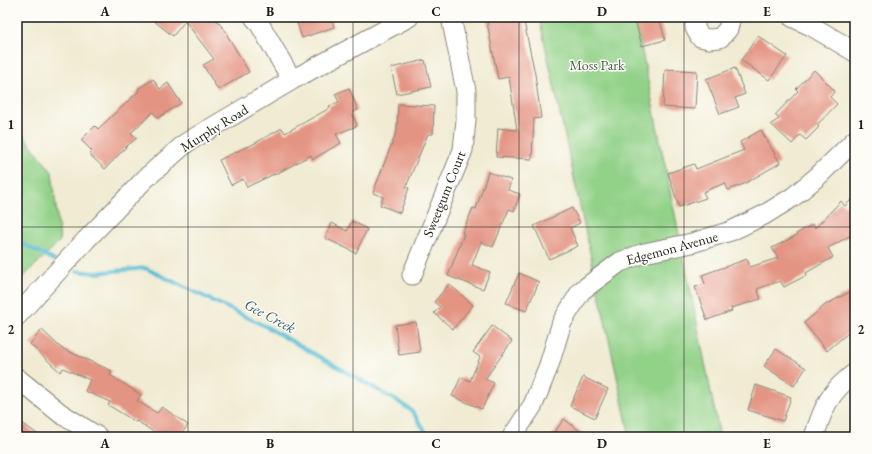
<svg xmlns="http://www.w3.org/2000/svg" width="872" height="454" viewBox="0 0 872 454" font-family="'EB Garamond',serif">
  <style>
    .green { fill: #92d188; stroke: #577652 }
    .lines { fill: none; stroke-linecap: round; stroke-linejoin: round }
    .stream { stroke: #55bcd3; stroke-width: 4 }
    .building { fill: #e49483 }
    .minor-casing { stroke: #868477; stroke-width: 21 }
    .minor { stroke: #fff; stroke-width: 19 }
    .grid { fill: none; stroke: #1c1c1c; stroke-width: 1; stroke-opacity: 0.55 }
    .labels { text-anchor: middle; stroke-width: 3; stroke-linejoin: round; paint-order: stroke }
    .park-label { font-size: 14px; fill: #455b42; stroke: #fdfcf7 }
    .street-label { font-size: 14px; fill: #1c1c1c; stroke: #fdfcf7 }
    .water-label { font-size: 15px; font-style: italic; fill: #335c65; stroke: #fdfcf7 }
    .neatline { fill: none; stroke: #1c1c1c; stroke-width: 1.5 }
    .grid-label { font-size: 13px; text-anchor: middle; font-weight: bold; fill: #1c1c1c }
  </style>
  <rect width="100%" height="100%" fill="#fdfcf7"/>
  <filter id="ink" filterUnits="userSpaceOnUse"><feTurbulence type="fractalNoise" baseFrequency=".025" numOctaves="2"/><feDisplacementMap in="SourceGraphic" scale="8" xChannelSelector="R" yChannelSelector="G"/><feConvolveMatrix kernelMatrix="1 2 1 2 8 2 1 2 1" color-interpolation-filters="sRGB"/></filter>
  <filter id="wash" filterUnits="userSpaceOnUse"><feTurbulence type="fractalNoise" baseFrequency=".012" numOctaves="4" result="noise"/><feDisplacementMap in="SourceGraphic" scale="16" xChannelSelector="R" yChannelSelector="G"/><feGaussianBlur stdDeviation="0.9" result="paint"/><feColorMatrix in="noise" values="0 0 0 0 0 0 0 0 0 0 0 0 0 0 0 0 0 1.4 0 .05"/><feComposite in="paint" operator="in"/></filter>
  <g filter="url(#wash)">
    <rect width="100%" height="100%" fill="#f0ebd2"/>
    <path class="green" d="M 539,17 L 635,17 L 720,437 L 630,437 Z
      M 17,127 L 52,172 L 60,241 L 17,283 Z"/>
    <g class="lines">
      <path class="stream" d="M 17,241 L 54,260
        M 77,271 L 95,273 L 145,268 L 265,326 L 399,402 L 412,411 L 429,437"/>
    </g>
    <g id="blocks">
      <path class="building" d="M 149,17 L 214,17 L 228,34 L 227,35 L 249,72 L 218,90 L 203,65 L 214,59 L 185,21 L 173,36 Z
        M 295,17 L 331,17 L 334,27 L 302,38 Z
        M 486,17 L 523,17 L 535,74 L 541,118 L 534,119 L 532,159 L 496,157 L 498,128 L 517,130 L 509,77 L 498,79 Z
        M 645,17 L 659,17 L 665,40 L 642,46 L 635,20 Z
        M 758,36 L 787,56 L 769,80 L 741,60 Z
        M 425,60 L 431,87 L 397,94 L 391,68 Z
        M 735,68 L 745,94 L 735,98 L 739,107 L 720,114 L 706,79 Z
        M 665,69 L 697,71 L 695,109 L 663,107 Z
        M 814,70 L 835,91 L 830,97 L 837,104 L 817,125 L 819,127 L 806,140 L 800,135 L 792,144 L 771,124 L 779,119 L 775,115 L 798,91 L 796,89 Z
        M 153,79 L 160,89 L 168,83 L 181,103 L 158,118 L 153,112 L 131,133 L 137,138 L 128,145 L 105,169 L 89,154 L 92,151 L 81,140 L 95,126 L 98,129 L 139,91 L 138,89 Z
        M 349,88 L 358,110 L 352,113 L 357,126 L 336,134 L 341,143 L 313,159 L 311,155 L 274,175 L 274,174 L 247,187 L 243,179 L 231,185 L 219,160 L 248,146 L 248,147 L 282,128 L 285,133 L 330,108 L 329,106 L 339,102 L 335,94 Z
        M 398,104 L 434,106 L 433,134 L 428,134 L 406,187 L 409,188 L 400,213 L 380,205 L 383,197 L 373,193 L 397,130 Z
        M 761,130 L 780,163 L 744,184 L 728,190 L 725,183 L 703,192 L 706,198 L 679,207 L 668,173 L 694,164 L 696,169 L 744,150 L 740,142 Z
        M 488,172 L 511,180 L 508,190 L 520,194 L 514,211 L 509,209 L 493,247 L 481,242 L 472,265 L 490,272 L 483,289 L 448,276 L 464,234 L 462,233 L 473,208 L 476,209 Z
        M 855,196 L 855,233 L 828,248 L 833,257 L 806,273 L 807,275 L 784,287 L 780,281 L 757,289 L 761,299 L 731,308 L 732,311 L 707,320 L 695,287 L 705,284 L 702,275 L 747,259 L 750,267 L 778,258 L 772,248 L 797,235 L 796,234 L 813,224 L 815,228 L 841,201 L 845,206 Z
        M 572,208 L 580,223 L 570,228 L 578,246 L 549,259 L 534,226 Z
        M 352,221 L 367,229 L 356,253 L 325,238 L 332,223 L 347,231 Z
        M 519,273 L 539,282 L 526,311 L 506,303 Z
        M 449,284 L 473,305 L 453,329 L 434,313 L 440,307 L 434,302 Z
        M 855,289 L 855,327 L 827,351 L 804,323 L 825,305 Z
        M 416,322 L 420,352 L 399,355 L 395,325 Z
        M 492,326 L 512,341 L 485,379 L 494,383 L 482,409 L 452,396 L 461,377 L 470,381 L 480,357 L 473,352 Z
        M 42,330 L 61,348 L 112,371 L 110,375 L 141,395 L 137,401 L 157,413 L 162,407 L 188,425 L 179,437 L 161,437 L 137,421 L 136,422 L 108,405 L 110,402 L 85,391 L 90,380 L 63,368 L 60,372 L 30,344 Z
        M 776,349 L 806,368 L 794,386 L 764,366 Z
        M 583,377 L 608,389 L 595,418 L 570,406 Z
        M 756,385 L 791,397 L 783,421 L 748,410 Z
        M 17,419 L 41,437 L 17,437 Z
        M 564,419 L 588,437 L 551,437 Z"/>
    </g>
  </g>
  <g filter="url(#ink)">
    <use href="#blocks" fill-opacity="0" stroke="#868477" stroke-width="1"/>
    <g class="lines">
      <defs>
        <path id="minor" d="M 254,17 L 259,23 L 292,80
          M 695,17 L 695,28 L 700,37 L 709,39 L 720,38 L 728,29 L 731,17
          M 792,17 L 813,27 L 855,52
          M 412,275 L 463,150 L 466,120 L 466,91 L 451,17
          M 17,316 L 86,240 L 146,178 L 186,143 L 292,80 L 409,17
          M 17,378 L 60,413 L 98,437
          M 512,437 L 533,405 L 549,365 L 562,322 L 581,291 L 620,262 L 644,253 L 692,243 L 731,231 L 764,215 L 793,197 L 817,177 L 855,140
          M 814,437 C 823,408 829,392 855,373"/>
      </defs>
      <use href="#minor" class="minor-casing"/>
      <use href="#minor" class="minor"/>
    </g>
  </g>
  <path class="grid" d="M 188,17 L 188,437M 353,17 L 353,437M 519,17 L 519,437M 684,17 L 684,437M 17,227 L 855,227"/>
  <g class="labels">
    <g class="park-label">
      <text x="597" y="70">Moss Park</text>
    </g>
    <g class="street-label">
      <text transform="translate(214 128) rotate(-32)" y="5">Murphy Road</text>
      <text transform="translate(444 194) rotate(-68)" y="5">Sweetgum Court</text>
      <text transform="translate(672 248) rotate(-15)" y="5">Edgemon Avenue</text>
    </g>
    <g class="water-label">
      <text transform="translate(270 316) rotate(28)" y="5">Gee Creek</text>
    </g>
  </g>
  <rect width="872" height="454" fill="none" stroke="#fdfcf7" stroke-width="44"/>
  <rect x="22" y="22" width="828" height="410" class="neatline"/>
  <g class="grid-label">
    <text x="105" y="16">A</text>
    <text x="270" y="16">B</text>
    <text x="436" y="16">C</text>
    <text x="602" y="16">D</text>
    <text x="767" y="16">E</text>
    <text x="11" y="129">1</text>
    <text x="861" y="129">1</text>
    <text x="11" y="334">2</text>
    <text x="861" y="334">2</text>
    <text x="105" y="448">A</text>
    <text x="270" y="448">B</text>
    <text x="436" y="448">C</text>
    <text x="602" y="448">D</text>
    <text x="767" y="448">E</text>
  </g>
</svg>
